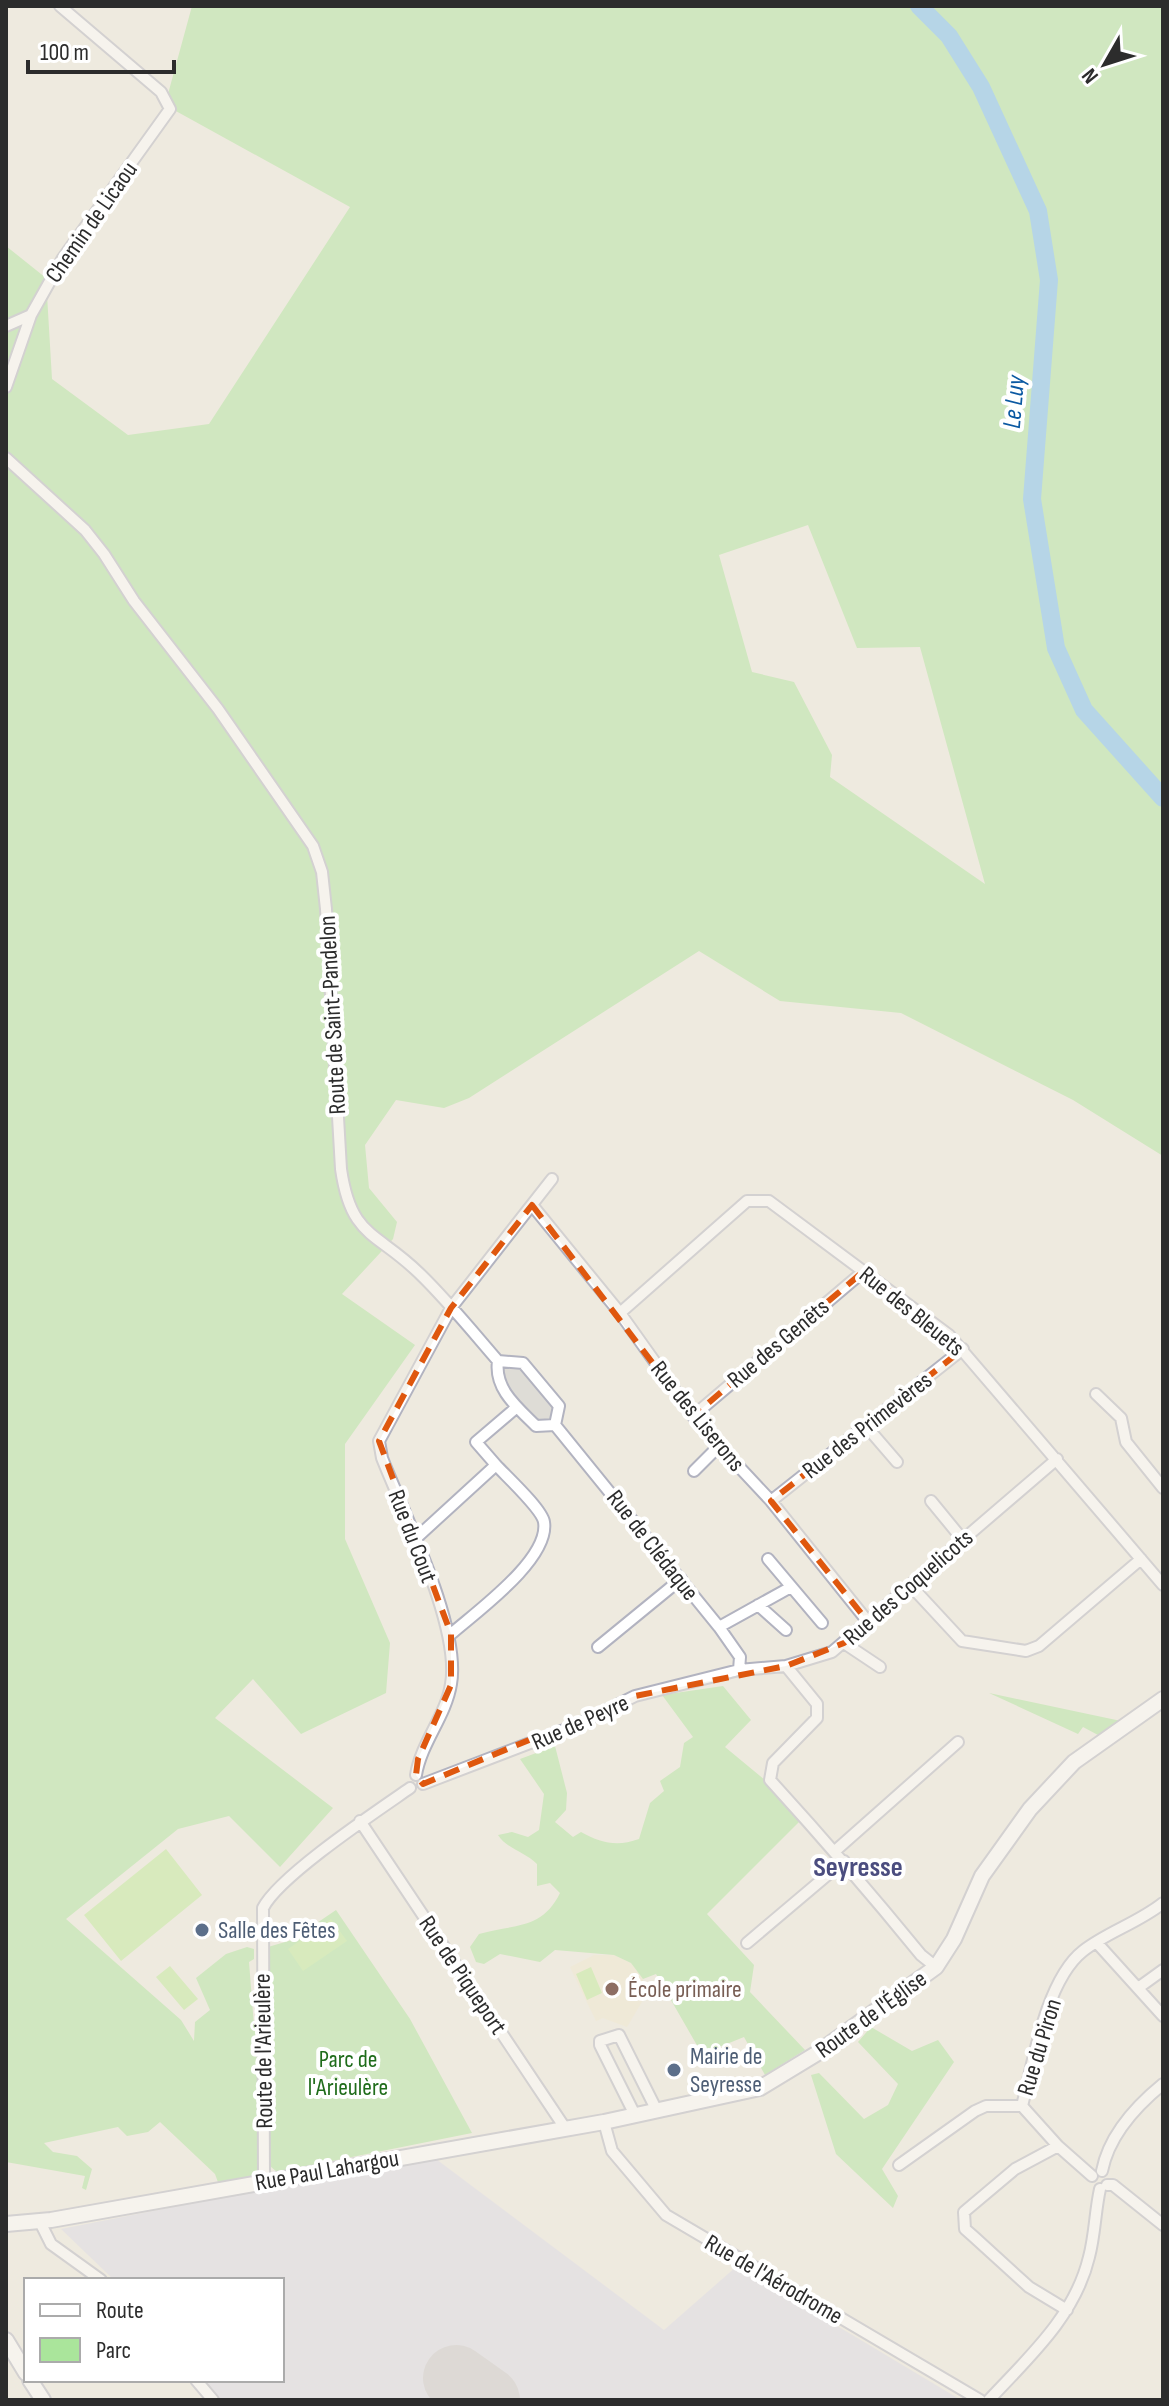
<svg xmlns="http://www.w3.org/2000/svg" width="1169" height="2406" viewBox="0 0 1169 2406" font-family="'Sofia Sans Condensed',sans-serif">
  <style>
    .education { fill: #f0e9ce }
    .airport { fill: #dadae7 }
    .green { fill: #aae59b; fill-rule: evenodd }
    .pitch { fill: #bcec96 }
    .plaza { fill: #dedcd6 }
    .lines { fill: none; stroke-linecap: round; stroke-linejoin: round }
    .river { stroke: #71bdf1; stroke-width: 18 }
    .taxiway { stroke: #c8c6cb; stroke-width: 26 }
    .runway { stroke: #c8c6cb; stroke-width: 66 }
    .street-casing { stroke: #b2b3c0; stroke-width: 14 }
    .secondary-casing { stroke: #b2b3c0; stroke-width: 18 }
    .street { stroke: #fff; stroke-width: 10 }
    .secondary { stroke: #fff; stroke-width: 14 }
    .marked { fill: none; stroke: #df570e; stroke-width: 6; stroke-dasharray: 16 10; stroke-linejoin: round }
    .service-dot { fill: #5c6f8a; stroke: #fff; stroke-width: 3 }
    .education-dot { fill: #8d6e63; stroke: #fff; stroke-width: 3 }
    .labels { text-anchor: middle; stroke-width: 8; stroke-linejoin: round; paint-order: stroke }
    .street-label { font-size: 24px; fill: #2c2c2c; stroke: #fff }
    .service-label { font-size: 24px; fill: #4e5e75; stroke: #fff; text-anchor: start }
    .education-label { font-size: 24px; fill: #785e54; stroke: #fff; text-anchor: start }
    .park-label { font-size: 24px; fill: #1f6c1a; stroke: #fff }
    .water-label { font-size: 26px; font-style: italic; fill: #0b59a2; stroke: #fff }
    .quarter-label { font-size: 28px; font-weight: bold; fill: #4b4d7f; stroke: #fff }
  </style>
  <rect width="100%" height="100%" fill="#eeeadf"/>
  <path class="education" d="M 594,1955 L 614,1955 L 631,1963 L 643,1979 L 643,2000 L 627,2027 L 603,2018 L 596,2021 L 570,1967 Z"/>
  <path class="airport" d="M 432,2156 L 664,2330 L 737,2266 L 961,2400 L 221,2400 L 205,2380 L 282,2380 L 282,2280 L 114,2280 L 61,2229 Z"/>
  <path class="green" d="M 192,6 L 1163,6 L 1163,1156 L 1073,1100 L 901,1013 L 780,1001 L 699,951 L 469,1098 L 444,1108 L 396,1100 L 365,1145 L 369,1188 L 397,1222 L 393,1239 L 342,1294 L 415,1345 L 345,1444 L 345,1539 L 390,1643 L 386,1693 L 301,1734 L 253,1679 L 215,1718 L 333,1808 L 280,1867 L 229,1816 L 178,1829 L 66,1919 L 181,2020 L 194,2041 L 195,2022 L 210,2010 L 196,1978 L 226,1954 L 247,1947 L 254,1949 L 254,1959 L 249,1962 L 254,2026 L 258,2026 L 260,2176 L 219,2185 L 215,2174 L 160,2122 L 148,2132 L 127,2136 L 118,2127 L 44,2143 L 53,2152 L 77,2156 L 92,2169 L 86,2190 L 82,2188 L 85,2176 L 6,2162 L 6,246 L 46,278 L 52,379 L 128,435 L 209,424 L 350,207 L 165,105 ZM 808,525 L 857,648 L 920,647 L 985,884 L 830,777 L 832,755 L 794,682 L 752,672 L 719,555 Z
    M 723,1686 L 751,1720 L 725,1747 L 765,1780 L 802,1819 L 707,1914 L 754,1965 L 750,1992 L 805,2050 L 765,2075 L 744,2037 L 702,2054 L 656,1974 L 643,1979 L 631,1963 L 614,1955 L 555,1950 L 540,1962 L 500,1954 L 484,1964 L 476,1962 L 470,1947 L 479,1934 C 514,1924 542,1930 560,1893 L 550,1883 L 537,1886 L 537,1864 C 525,1852 507,1849 498,1835 L 512,1832 L 528,1837 L 539,1830 L 544,1794 L 520,1759 L 555,1746 L 567,1793 L 566,1810 L 555,1822 L 573,1837 L 581,1832 C 601,1843 617,1847 639,1839 L 650,1803 L 664,1791 L 660,1781 L 680,1767 L 684,1743 L 693,1737 L 662,1695 Z
    M 989,1693 L 1121,1721 L 1098,1735 L 1083,1727 L 1078,1734 Z
    M 336,1910 L 410,2019 L 472,2133 L 277,2172 L 270,2166 L 268,1947 L 292,1940 Z
    M 871,2027 L 912,2051 L 938,2040 L 954,2062 L 882,2169 L 898,2196 L 893,2208 L 836,2154 L 811,2075 L 819,2073 L 864,2119 L 888,2105 L 898,2084 L 858,2042 Z"/>
  <path class="pitch" d="M 166,1849 L 202,1895 L 121,1961 L 84,1915 Z
    M 331,1919 L 347,1941 L 303,1971 L 288,1949 Z
    M 170,1966 L 198,1999 L 184,2010 L 156,1977 Z
    M 591,1967 L 602,1993 L 587,2000 L 576,1974 Z"/>
  <path class="plaza" d="M 508,1365 L 521,1365 L 556,1405 L 551,1421 L 535,1422 L 502,1384 L 501,1374 Z"/>
  <g class="lines">
    <path class="river" d="M 919,6 L 949,36 L 981,87 L 1038,211 L 1049,280 L 1032,499 L 1056,648 L 1084,710 L 1163,798"/>
    <path class="taxiway" d="M 453,2400 L 469,2392 L 485,2400"/>
    <path class="runway" d="M 456,2378 L 487,2400"/>
    <defs>
      <path id="street" d="M 6,326 L 31,315 L 63,258 L 170,109 L 161,92 L 60,6
        M 6,387 L 31,315
        M 6,458 L 85,530 L 104,554 L 134,601 L 218,709 L 313,846 L 322,872 L 326,909 L 341,1169 C 351,1238 376,1231 419,1273 C 447,1300 472,1331 498,1361 L 523,1363 L 559,1406 L 555,1425 L 719,1627 L 740,1657 L 739,1670
        M 532,1205 L 620,1313 L 699,1424 L 771,1501 L 869,1623
        M 620,1313 L 747,1201 L 769,1201 L 949,1335 L 1163,1585
        M 498,1361 C 494,1389 517,1407 536,1426 L 555,1425
        M 1096,1394 L 1121,1418 L 1126,1442 L 1163,1488
        M 693,1416 L 864,1271
        M 866,1426 L 897,1462
        M 694,1471 L 719,1446
        M 771,1501 L 963,1349
        M 931,1501 L 963,1540
        M 414,1540 L 496,1465 L 476,1442 L 517,1407
        M 768,1559 L 822,1623
        M 911,1586 L 962,1641 L 1026,1651 L 1039,1646 L 1141,1559
        M 758,1605 L 786,1630
        M 719,1627 L 791,1587
        M 451,1634 C 476,1612 550,1559 544,1522 C 542,1509 506,1476 496,1465
        M 844,1643 L 880,1667
        M 598,1647 L 681,1579
        M 786,1666 L 817,1704 L 817,1718 L 773,1763 L 770,1780 C 822,1837 872,1895 921,1955 L 936,1967
        M 739,1670 L 786,1666 L 832,1652 L 1057,1459
        M 416,1775 C 421,1743 446,1716 451,1684 C 461,1627 404,1514 382,1458 L 379,1441 L 451,1308 L 552,1179
        M 423,1784 L 577,1725 L 635,1696 L 739,1670
        M 360,1821 L 565,2128
        M 835,1851 L 958,1742
        M 747,1943 L 844,1861
        M 1097,1943 L 1163,2016
        M 1138,1988 L 1163,1970
        M 1022,2106 C 1033,2063 1046,1980 1083,1951 C 1107,1932 1138,1923 1163,1903
        M 1022,2106 L 1058,2146
        M 635,2115 L 600,2045 L 600,2041 L 619,2035 L 657,2111
        M 604,2122 L 612,2151 L 666,2215 L 980,2400
        M 899,2165 L 975,2111 L 986,2106 L 1022,2106
        M 1102,2171 C 1109,2135 1136,2106 1163,2084
        M 264,2181 L 263,1908 C 279,1876 377,1811 410,1788
        M 1107,2185 L 1113,2185 L 1163,2225
        M 40,2222 L 51,2244 L 101,2280
        M 1067,2310 L 1029,2287 L 973,2236 L 965,2229 L 964,2212 L 1015,2169 L 1058,2146 L 1092,2176
        M 196,2380 L 213,2400
        M 989,2400 C 1029,2357 1075,2316 1089,2257 C 1095,2235 1095,2211 1100,2189"/>
      <path id="secondary" d="M 6,2224 L 51,2220 L 604,2122 L 760,2088 L 816,2054 L 936,1967 L 954,1939 L 982,1876 L 1030,1809 L 1074,1762 L 1163,1699
        M 6,2340 L 26,2373
        M 30,2380 L 43,2400"/>
    </defs>
    <use href="#street" class="street-casing"/>
    <use href="#secondary" class="secondary-casing"/>
    <use href="#street" class="street"/>
    <use href="#secondary" class="secondary"/>
  </g>
  <path d="M0 0H1169V2406H0ZM 532,1205 L 693,1416 L 864,1271 L 963,1349 L 771,1501 L 869,1623 L 844,1643 L 786,1666 L 635,1696 L 423,1784 L 416,1775 L 418,1759 L 451,1685 L 451,1634 L 379,1441 L 451,1308 Z" fill="#eeeadf" fill-opacity=".55" fill-rule="evenodd"/>
  <path class="marked" d="M 532,1205 L 693,1416 L 864,1271 L 963,1349 L 771,1501 L 869,1623 L 844,1643 L 786,1666 L 635,1696 L 423,1784 L 416,1775 L 418,1759 L 451,1685 L 451,1634 L 379,1441 L 451,1308 Z"/>
  <g class="service-dot">
    <circle cx="202" cy="1930" r="8"/>
    <circle cx="674" cy="2070" r="8"/>
  </g>
  <circle class="education-dot" cx="612" cy="1989" r="8"/>
  <g class="labels">
    <g class="street-label">
      <text transform="translate(91 222) rotate(-55)" y="8">Chemin de Licaou</text>
      <text transform="translate(332 1015) rotate(-93)" y="8">Route de Saint-Pandelon</text>
      <text transform="translate(912 1311) rotate(39)" y="8">Rue des Bleuets</text>
      <text transform="translate(778 1343) rotate(-40)" y="8">Rue des Genêts</text>
      <text transform="translate(698 1416) rotate(51)" y="8">Rue des Liserons</text>
      <text transform="translate(867 1425) rotate(-38)" y="8">Rue des Primevères</text>
      <text transform="translate(413 1536) rotate(69)" y="8">Rue du Cout</text>
      <text transform="translate(653 1545) rotate(52)" y="8">Rue de Clédaque</text>
      <text transform="translate(908 1587) rotate(-41)" y="8">Rue des Coquelicots</text>
      <text transform="translate(580 1722) rotate(-24)" y="8">Rue de Peyre</text>
      <text transform="translate(463 1975) rotate(56)" y="8">Rue de Piqueport</text>
      <text transform="translate(871 2014) rotate(-36)" y="8">Route de l'Église</text>
      <text transform="translate(1039 2047) rotate(-73)" y="8">Rue du Piron</text>
      <text transform="translate(263 2051) rotate(-91)" y="8">Route de l'Arieulère</text>
      <text transform="translate(327 2170) rotate(-10)" y="8">Rue Paul Lahargou</text>
      <text transform="translate(774 2279) rotate(30)" y="8">Rue de l'Aérodrome</text>
    </g>
    <g class="service-label">
      <text x="218" y="1938">Salle des Fêtes</text>
      <text x="690" y="2064">Mairie de<tspan x="690" dy="28">Seyresse</tspan></text>
    </g>
    <g class="education-label">
      <text x="628" y="1997">École primaire</text>
    </g>
    <g class="park-label">
      <text x="348" y="2067">Parc de<tspan x="348" dy="28">l'Arieulère</tspan></text>
    </g>
    <g class="water-label">
      <text transform="translate(1013 402) rotate(-85)" y="9">Le Luy</text>
    </g>
    <g class="quarter-label">
      <text x="858" y="1876">Seyresse</text>
    </g>
  </g>
  <rect width="1169" height="2406" fill="none" stroke="#2c2c2c" stroke-width="16"/>
  <rect x="24" y="2278" width="260" height="104" fill="#ffffff" stroke="#ababab" stroke-width="2"/>
  <rect x="40" y="2304" width="40" height="12" fill="#ffffff" stroke="#ababab" stroke-width="2"/>
  <text x="96" y="2318" font-size="24" fill="#2c2c2c">Route</text>
  <rect x="40" y="2338" width="40" height="24" fill="#aae59b" stroke="#ababab" stroke-width="2"/>
  <text x="96" y="2358" font-size="24" fill="#2c2c2c">Parc</text>
  <g transform="translate(1105 64) rotate(231)" stroke="#ffffff" stroke-width="6" paint-order="stroke">
  <path d="M0-6L14 30L0 20L-14 30Z" fill="#2c2c2c"/>
  <text y="-12" font-size="22" font-weight="bold" text-anchor="middle" fill="#2c2c2c">N</text>
  </g>
  <path d="M28 60v12h146v-12" fill="none" stroke="#2c2c2c" stroke-width="4"/>
  <text x="40" y="60" font-size="24" fill="#2c2c2c" stroke="#ffffff" stroke-width="6" paint-order="stroke">100 m</text>
</svg>
